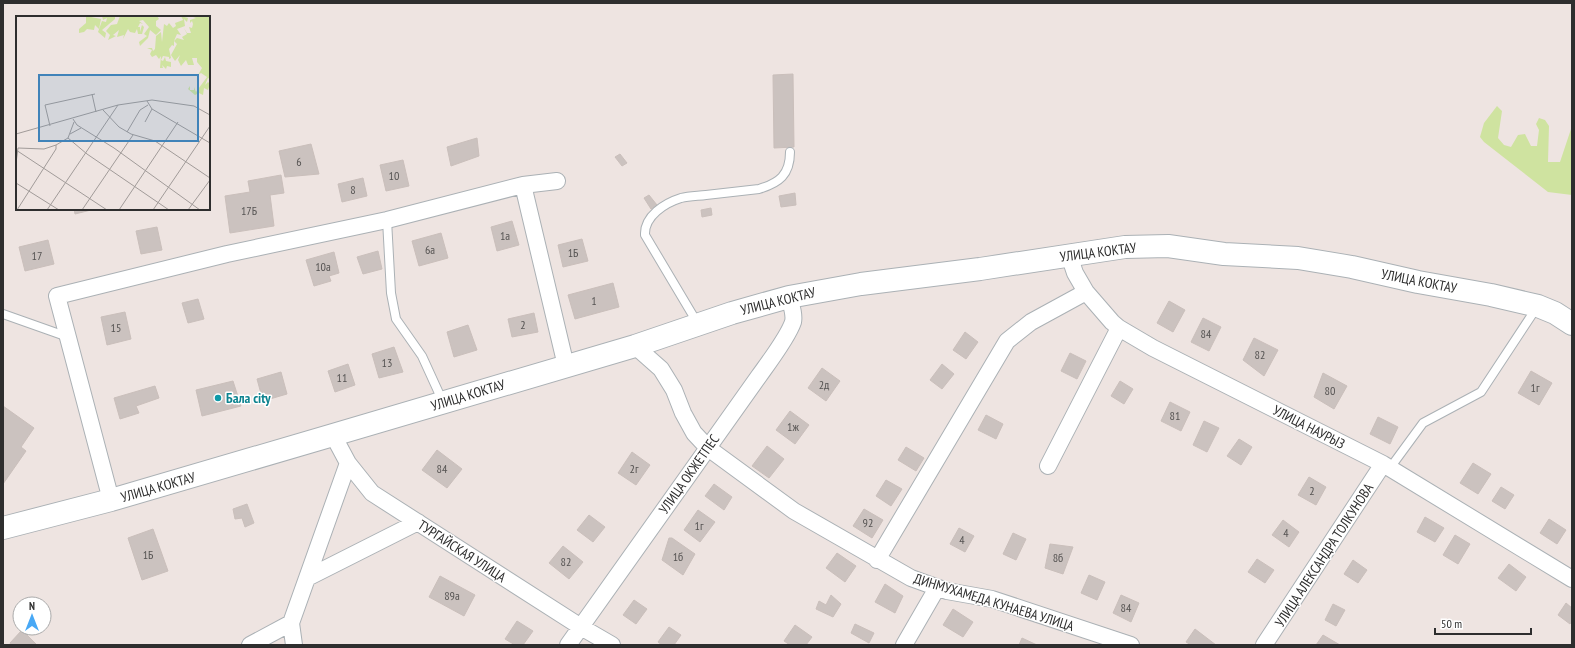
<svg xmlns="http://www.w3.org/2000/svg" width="1575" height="648" viewBox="0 0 1575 648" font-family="'PT Sans Narrow',sans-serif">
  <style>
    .green { fill: #cfe3a0 }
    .building { fill: #cbc2bf; stroke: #cabfbb }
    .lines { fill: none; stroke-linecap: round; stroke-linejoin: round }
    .lane-casing { stroke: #abb1b5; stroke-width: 10 }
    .street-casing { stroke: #abb1b5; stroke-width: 18 }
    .secondary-casing { stroke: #abb1b5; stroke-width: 24 }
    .lane { stroke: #fff; stroke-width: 8 }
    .street { stroke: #fff; stroke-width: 16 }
    .secondary { stroke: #fff; stroke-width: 22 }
    .culture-dot { fill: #0f9aa8; stroke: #fff; stroke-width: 1.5 }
    .labels { text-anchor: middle; stroke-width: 3; stroke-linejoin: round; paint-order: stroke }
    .number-label { font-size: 12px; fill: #555352 }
    .street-label { font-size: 14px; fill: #2e2e2e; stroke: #fff }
    .culture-label { font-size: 14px; font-weight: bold; fill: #0d838f; stroke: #fff; text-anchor: start }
    .inset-road { fill: none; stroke: #a19b99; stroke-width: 1 }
    .view { fill: #4083b9; fill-opacity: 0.15; stroke: #4083b9; stroke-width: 2 }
    .inset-edge { fill: none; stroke: #2e2e2e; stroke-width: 2 }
  </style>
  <rect width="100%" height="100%" fill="#eee4e1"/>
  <path class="green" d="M 1497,106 L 1502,111 L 1498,138 L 1504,145 L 1511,147 L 1518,135 L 1525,134 L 1531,146 L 1537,146 L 1539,130 L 1536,124 L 1539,118 L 1545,120 L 1549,126 L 1548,162 L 1560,162 L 1572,126 L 1572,195 L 1548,192 L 1484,142 L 1480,137 L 1484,123 Z"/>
  <path class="building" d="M 793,74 L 794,147 L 774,148 L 773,75 Z
    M 477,138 L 479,156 L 451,166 L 447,147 Z
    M 311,144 L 319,174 L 285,177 L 279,151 Z
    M 620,154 L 627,163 L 622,166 L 615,157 Z
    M 403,160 L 409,186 L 386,191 L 380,165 Z
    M 281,175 L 284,193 L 270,195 L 274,226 L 230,233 L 225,196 L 250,192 L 248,181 Z
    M 363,178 L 367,196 L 342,202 L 338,184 Z
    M 795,193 L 796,205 L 781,207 L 779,196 Z
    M 649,195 L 657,205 L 651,209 L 644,198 Z
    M 711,208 L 712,215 L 702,217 L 701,210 Z
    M 74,209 L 95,209 L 75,214 Z
    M 512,221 L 519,245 L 497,251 L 491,227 Z
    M 157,227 L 162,250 L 141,254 L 136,231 Z
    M 441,233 L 448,258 L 419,266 L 412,241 Z
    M 582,239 L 588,261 L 563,267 L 558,245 Z
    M 48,240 L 54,264 L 25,271 L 19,247 Z
    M 378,251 L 382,269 L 363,274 L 357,257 Z
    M 334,252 L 339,273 L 329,276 L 331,281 L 314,286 L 306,260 Z
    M 613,283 L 619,307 L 575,319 L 568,295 Z
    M 198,299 L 204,319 L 188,323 L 182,303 Z
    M 1169,301 L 1185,310 L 1173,332 L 1157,323 Z
    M 125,312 L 131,339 L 107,345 L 101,317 Z
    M 534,313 L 538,332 L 512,337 L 508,319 Z
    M 1203,318 L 1221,327 L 1209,351 L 1191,342 Z
    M 468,325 L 477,350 L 454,357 L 447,332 Z
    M 965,332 L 978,342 L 966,359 L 953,350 Z
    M 1254,338 L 1278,350 L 1264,376 L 1243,360 Z
    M 394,347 L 403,372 L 379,378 L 372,354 Z
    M 1070,353 L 1086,361 L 1077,379 L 1061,371 Z
    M 348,364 L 355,385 L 335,392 L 328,371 Z
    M 942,364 L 954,374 L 942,389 L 930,380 Z
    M 822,368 L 840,381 L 826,401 L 808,388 Z
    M 1531,371 L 1552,383 L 1539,405 L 1518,393 Z
    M 281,372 L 287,394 L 263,401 L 257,379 Z
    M 1323,373 L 1347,386 L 1334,409 L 1314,397 Z
    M 233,381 L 241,406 L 202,416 L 196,390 Z
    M 1120,381 L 1133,389 L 1124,404 L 1111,396 Z
    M 155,386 L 159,398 L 136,406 L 139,413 L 120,419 L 114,398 Z
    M 1170,402 L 1190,412 L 1181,431 L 1161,421 Z
    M 3,406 L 34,428 L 21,447 L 26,451 L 3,484 L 3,443 L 4,441 L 3,440 Z
    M 790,411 L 809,425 L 795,444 L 776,430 Z
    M 986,415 L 1003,424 L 996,439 L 978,430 Z
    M 1378,417 L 1398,427 L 1390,444 L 1370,434 Z
    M 1204,421 L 1219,428 L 1207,452 L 1193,445 Z
    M 1239,439 L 1252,447 L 1241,465 L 1227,456 Z
    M 767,446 L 784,459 L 769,478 L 752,466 Z
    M 906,447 L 924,458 L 916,471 L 898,460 Z
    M 437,450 L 462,469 L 447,488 L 422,470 Z
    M 632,452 L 650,465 L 636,485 L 618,473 Z
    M 1473,463 L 1491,474 L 1478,494 L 1460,483 Z
    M 1309,477 L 1326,487 L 1316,505 L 1298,495 Z
    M 886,480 L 902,489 L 891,506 L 876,496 Z
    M 714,484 L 732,497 L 724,510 L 705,496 Z
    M 1501,487 L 1514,495 L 1505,509 L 1492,501 Z
    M 247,504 L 254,523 L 245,527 L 242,518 L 235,519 L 233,509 Z
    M 864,509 L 883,520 L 872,538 L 853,526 Z
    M 698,510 L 715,522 L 700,542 L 684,530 Z
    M 589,515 L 605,527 L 593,542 L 577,530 Z
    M 1425,517 L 1444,528 L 1435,542 L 1417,532 Z
    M 1549,519 L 1566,530 L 1557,544 L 1540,533 Z
    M 1283,520 L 1299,532 L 1289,547 L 1272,535 Z
    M 959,528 L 974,536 L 965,552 L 950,544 Z
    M 153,529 L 168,571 L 142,580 L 128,538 Z
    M 1013,533 L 1026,539 L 1016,560 L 1003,554 Z
    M 1455,535 L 1470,544 L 1458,564 L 1443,555 Z
    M 669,538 L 672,538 L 695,554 L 683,575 L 662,560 Z
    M 1050,544 L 1073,547 L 1063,574 L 1045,568 Z
    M 563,546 L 583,562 L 569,579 L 549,563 Z
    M 837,553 L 856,566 L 845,582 L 826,568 Z
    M 1257,559 L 1274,570 L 1265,583 L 1248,572 Z
    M 1353,560 L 1367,570 L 1358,583 L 1344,574 Z
    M 1509,564 L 1526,577 L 1516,591 L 1498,578 Z
    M 1089,575 L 1105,582 L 1097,600 L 1081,593 Z
    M 440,576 L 475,595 L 464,616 L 429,597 Z
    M 885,584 L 903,596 L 895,613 L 875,602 Z
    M 831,595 L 841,604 L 833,617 L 816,609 L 819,601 L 826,605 Z
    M 1121,595 L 1139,603 L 1131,622 L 1113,613 Z
    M 634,600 L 647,609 L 636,624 L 623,615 Z
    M 1566,603 L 1572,608 L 1572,621 L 1570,624 L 1558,615 Z
    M 1333,604 L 1345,610 L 1336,626 L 1325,620 Z
    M 953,609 L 973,622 L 963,637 L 943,625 Z
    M 517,621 L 533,631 L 523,645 L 515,645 L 505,639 Z
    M 855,624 L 874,633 L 869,643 L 851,633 Z
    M 795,625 L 812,637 L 806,645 L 790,645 L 784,641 Z
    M 669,627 L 681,635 L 674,645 L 662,645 L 658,642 Z
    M 1195,629 L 1216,645 L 1191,645 L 1186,642 Z
    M 22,630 L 37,645 L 11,645 L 10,643 Z
    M 1323,635 L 1340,645 L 1316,645 Z
    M 1022,638 L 1037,645 L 1019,645 Z"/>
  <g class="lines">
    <defs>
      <path id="lane" d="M 387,220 L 391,293 L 396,319 L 422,356 L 443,402
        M 3,314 L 68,337
        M 698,324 L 645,235 C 644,216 665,203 681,198 C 689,196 698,196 706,195 C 724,193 741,191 759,189 C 779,183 790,175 790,152
        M 1390,468 L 1423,423 L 1481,392 L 1537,307"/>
      <path id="street" d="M 523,185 L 566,366
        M 1069,255 L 1075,273 L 1086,292 L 1112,322 L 1119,328 L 1153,348 L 1383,464 L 1572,579
        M 635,346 L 661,369 L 674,390 L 683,413 L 694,433 L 708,448 L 794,511 L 911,578 L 947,591 L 992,599 L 1131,645
        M 333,435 L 348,463 L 372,493 L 581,627 L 612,645
        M 1048,466 L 1119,328
        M 111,500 L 57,296 L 227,254 L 387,220 L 523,185 L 557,181
        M 877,560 L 1007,341 L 1031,322 L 1086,292
        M 307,578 L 418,522
        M 291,623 L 294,645
        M 250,645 L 291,623 L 348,463
        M 568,645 L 759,376 C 769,362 788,337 793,322 C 795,314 791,305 789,297
        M 904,645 L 937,588
        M 1264,645 L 1383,464"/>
      <path id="secondary" d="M 3,528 L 111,500 L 333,435 L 635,346 L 732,313 L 789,297 L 861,284 L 980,269 L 1125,247 L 1168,246 L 1224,254 L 1298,258 L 1352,267 L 1418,282 L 1491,295 L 1538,306 L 1555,313 L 1572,324"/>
    </defs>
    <use href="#lane" class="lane-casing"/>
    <use href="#street" class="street-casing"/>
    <use href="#secondary" class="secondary-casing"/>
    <use href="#lane" class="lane"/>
    <use href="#street" class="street"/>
    <use href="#secondary" class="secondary"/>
  </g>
  <circle class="culture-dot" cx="218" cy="398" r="4"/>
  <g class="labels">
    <g class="number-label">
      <text x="299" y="166">6</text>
      <text x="394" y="180">10</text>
      <text x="353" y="194">8</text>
      <text x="249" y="215">17Б</text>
      <text x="505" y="240">1а</text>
      <text x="430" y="254">6а</text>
      <text x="573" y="257">1Б</text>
      <text x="37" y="260">17</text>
      <text x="323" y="271">10а</text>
      <text x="594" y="305">1</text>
      <text x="523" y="329">2</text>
      <text x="116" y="332">15</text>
      <text x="1206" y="338">84</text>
      <text x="1260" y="359">82</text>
      <text x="387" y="367">13</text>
      <text x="342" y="382">11</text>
      <text x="824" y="389">2д</text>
      <text x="1535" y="392">1г</text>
      <text x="1330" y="395">80</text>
      <text x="1175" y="420">81</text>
      <text x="793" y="431">1ж</text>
      <text x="442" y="473">84</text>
      <text x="634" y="473">2г</text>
      <text x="1312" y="495">2</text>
      <text x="868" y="527">92</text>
      <text x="699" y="530">1г</text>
      <text x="1286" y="537">4</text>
      <text x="962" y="544">4</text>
      <text x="148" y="559">1Б</text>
      <text x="678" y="561">1б</text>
      <text x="1058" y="562">8б</text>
      <text x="566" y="566">82</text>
      <text x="452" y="600">89а</text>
      <text x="1126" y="612">84</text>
    </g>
    <g class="street-label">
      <text transform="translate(1098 252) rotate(-7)" y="5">УЛИЦА КОКТАУ</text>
      <text transform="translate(1419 281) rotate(11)" y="5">УЛИЦА КОКТАУ</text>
      <text transform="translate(778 301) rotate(-14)" y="5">УЛИЦА КОКТАУ</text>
      <text transform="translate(468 395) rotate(-17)" y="5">УЛИЦА КОКТАУ</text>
      <text transform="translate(1309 427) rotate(27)" y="5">УЛИЦА НАУРЫЗ</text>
      <text transform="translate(689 474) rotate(-55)" y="5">УЛИЦА ОКЖЕТПЕС</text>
      <text transform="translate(158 487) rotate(-16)" y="5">УЛИЦА КОКТАУ</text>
      <text transform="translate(462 551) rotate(33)" y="5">ТУРГАЙСКАЯ УЛИЦА</text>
      <text transform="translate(1324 555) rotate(-57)" y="5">УЛИЦА АЛЕКСАНДРА ТОЛКУНОВА</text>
      <text transform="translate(994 602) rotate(17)" y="5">ДИНМУХАМЕДА КУНАЕВА УЛИЦА</text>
    </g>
    <g class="culture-label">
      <text x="226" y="403">Бала city</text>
    </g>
  </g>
  <g transform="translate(16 16)">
    <rect width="194" height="194" fill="#eee4e1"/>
    <path d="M 70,0 L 85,3 L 83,13 L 79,9 L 78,14 L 71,13 L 68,16 L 63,17 L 63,13 L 70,7 ZM 86,0 L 99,0 L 99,3 L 86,14 L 90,17 L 89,22 L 82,16 L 86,5 L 90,6 L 91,2 L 87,4 ZM 104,0 L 141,0 L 143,3 L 140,5 L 140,10 L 145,14 L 140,19 L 134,14 L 132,22 L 124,30 L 123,26 L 131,20 L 128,18 L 133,11 L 127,4 L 123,5 L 127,8 L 124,7 L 122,11 L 124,11 L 124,16 L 126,9 L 128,11 L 126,18 L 122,18 L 121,13 L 119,17 L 114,16 L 112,13 L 107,23 L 108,19 L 101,21 L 103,14 L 97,19 L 100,20 L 92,24 L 94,19 L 90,15 L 95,9 L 101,8 ZM 165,0 L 172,2 L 171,6 L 168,3 L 169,10 L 161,13 L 165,19 L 161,18 L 158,25 L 161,22 L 168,24 L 166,21 L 171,18 L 168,12 L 171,17 L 175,17 L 173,11 L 176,12 L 177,8 L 176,5 L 174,7 L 174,4 L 180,2 L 174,0 L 194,0 L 194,63 L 192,62 L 189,69 L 192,66 L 194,68 L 192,74 L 188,72 L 187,79 L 183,77 L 179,79 L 172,73 L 174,70 L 174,74 L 178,74 L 178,71 L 180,76 L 191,61 L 185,57 L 182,59 L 186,52 L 181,46 L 181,42 L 176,42 L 178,49 L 172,49 L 170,44 L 165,50 L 162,44 L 164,39 L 159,45 L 155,39 L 161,28 L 158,25 L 158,30 L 156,29 L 153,33 L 155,42 L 153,43 L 153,41 L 147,40 L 145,44 L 147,45 L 149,41 L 150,45 L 155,46 L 155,51 L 151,50 L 150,53 L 146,49 L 147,52 L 144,52 L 145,40 L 143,43 L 140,39 L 136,41 L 134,38 L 136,34 L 131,32 L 136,32 L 137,35 L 139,33 L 140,20 L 145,16 L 146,26 L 148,8 L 151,10 L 153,7 L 157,12 L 160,10 L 159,7 L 167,4 Z" fill="#cfe3a0"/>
    <path class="inset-road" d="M 76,78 L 80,96M 131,85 L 136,93 L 194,127M 87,94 L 103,111 L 115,118 L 139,125 L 194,162M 57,103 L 61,109 L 98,132 L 184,194M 129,106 L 136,93M 34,110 L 29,89 L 79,78M 111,116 L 124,94 L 132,89M 0,118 L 102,89 L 136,84 L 178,90 L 194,99M 54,118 L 65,112M 52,122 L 71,138 L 153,194M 0,134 L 91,194M 0,147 L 2,132 L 28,133 L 40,129 L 52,122 L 58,106M 0,167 L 43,194M 1,194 L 40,133 L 40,129M 31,194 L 102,89M 66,194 L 117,119M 103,194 L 162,106M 137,194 L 194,110M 172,194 L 194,164"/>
    <path class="view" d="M 23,59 L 182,59 L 182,125 L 23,125 Z"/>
    <rect width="194" height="194" class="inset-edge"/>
  </g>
  <rect width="1575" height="648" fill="none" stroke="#2e2e2e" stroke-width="8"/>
  <g transform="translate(32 616)"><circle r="19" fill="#ffffff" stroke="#ababab"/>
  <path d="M0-3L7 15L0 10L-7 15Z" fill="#48a8f5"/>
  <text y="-6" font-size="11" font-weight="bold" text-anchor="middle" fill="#2e2e2e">N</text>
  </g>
  <path d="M1435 628v6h96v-6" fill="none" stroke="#2e2e2e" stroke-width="2"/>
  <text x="1441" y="628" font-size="12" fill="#2e2e2e" stroke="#ffffff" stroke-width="3" paint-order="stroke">50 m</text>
</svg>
